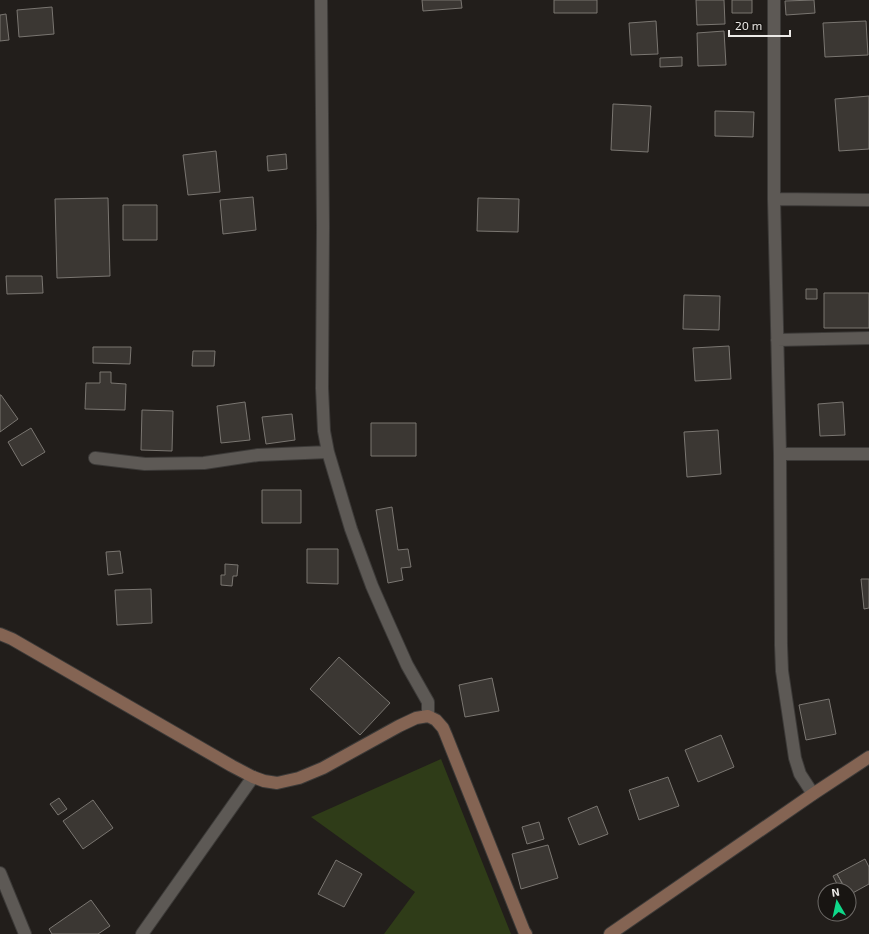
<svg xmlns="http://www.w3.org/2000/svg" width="869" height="934" viewBox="0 0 869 934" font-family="'Exo 2',sans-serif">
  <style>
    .green { fill: #2f3c18 }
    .building { fill: #3b3733; stroke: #7a7671 }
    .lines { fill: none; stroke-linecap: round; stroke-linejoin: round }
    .street-casing { stroke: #3c3a38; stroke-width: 14 }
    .secondary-casing { stroke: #3c3a38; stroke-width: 14 }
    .street { stroke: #5d5955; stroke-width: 12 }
    .secondary { stroke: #846453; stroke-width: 12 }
  </style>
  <rect width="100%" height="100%" fill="#221e1b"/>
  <path class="green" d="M 441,759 L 511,934 L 384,934 L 415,892 L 311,817 Z"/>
  <path class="building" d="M 422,0 L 461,0 L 462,8 L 423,11 Z
    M 554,0 L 597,0 L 597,13 L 554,13 Z
    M 696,0 L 724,0 L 725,24 L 697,25 Z
    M 732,0 L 752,0 L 752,13 L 732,13 Z
    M 814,0 L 815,13 L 786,15 L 785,1 Z
    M 52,7 L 54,34 L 19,37 L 17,10 Z
    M 6,14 L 9,40 L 0,41 L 0,15 Z
    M 656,21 L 658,54 L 631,55 L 629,23 Z
    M 866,21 L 868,55 L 825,57 L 823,23 Z
    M 724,31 L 726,65 L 698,66 L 697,33 Z
    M 682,57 L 682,66 L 660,67 L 660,58 Z
    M 869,96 L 869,149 L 839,151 L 835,99 Z
    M 613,104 L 651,106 L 648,152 L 611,150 Z
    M 715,111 L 754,112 L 753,137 L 715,136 Z
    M 216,151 L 220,192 L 188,195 L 183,155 Z
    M 286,154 L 287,169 L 268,171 L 267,156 Z
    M 253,197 L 256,230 L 223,234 L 220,200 Z
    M 108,198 L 110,276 L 57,278 L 55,199 Z
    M 478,198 L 519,199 L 518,232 L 477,231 Z
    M 123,205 L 157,205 L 157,240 L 123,240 Z
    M 6,276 L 42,276 L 43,293 L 7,294 Z
    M 806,289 L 817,289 L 817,299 L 806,299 Z
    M 824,293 L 869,293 L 869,328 L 824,328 Z
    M 684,295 L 720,296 L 719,330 L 683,329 Z
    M 729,346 L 731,379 L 695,381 L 693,348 Z
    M 93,347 L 131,347 L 130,364 L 93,363 Z
    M 193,351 L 215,351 L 214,366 L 192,366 Z
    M 100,372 L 111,372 L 111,383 L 126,384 L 125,410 L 85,409 L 86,383 L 100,383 Z
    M 0,395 L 1,395 L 18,419 L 0,432 Z
    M 245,402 L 250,440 L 221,443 L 217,406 Z
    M 843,402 L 845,435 L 820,436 L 818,404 Z
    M 142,410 L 173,411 L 172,451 L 141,450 Z
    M 292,414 L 295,440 L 266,444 L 262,417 Z
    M 371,423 L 416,423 L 416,456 L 371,456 Z
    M 31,428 L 45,452 L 22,466 L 8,442 Z
    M 718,430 L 721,474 L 687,477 L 684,432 Z
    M 262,490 L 301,490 L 301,523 L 262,523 Z
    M 392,507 L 398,550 L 408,549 L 411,567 L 401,568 L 403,580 L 388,583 L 376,510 Z
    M 307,549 L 338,549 L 338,584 L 307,583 Z
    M 120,551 L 123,573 L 108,575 L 106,552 Z
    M 225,564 L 238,565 L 237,576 L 233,576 L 232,586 L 221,585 L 221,575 L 225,575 Z
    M 861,579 L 869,579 L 869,608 L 864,609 Z
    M 151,589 L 152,623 L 117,625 L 115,590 Z
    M 339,657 L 390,703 L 360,735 L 310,689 Z
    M 492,678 L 499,711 L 465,717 L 459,685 Z
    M 829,699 L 836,734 L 806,740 L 799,705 Z
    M 721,735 L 734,767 L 698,782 L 685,750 Z
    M 668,777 L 679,806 L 639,820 L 629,790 Z
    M 59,798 L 67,809 L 58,815 L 50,804 Z
    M 93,800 L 113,828 L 83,849 L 63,821 Z
    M 597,806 L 608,834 L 579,845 L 568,818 Z
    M 539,822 L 544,839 L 527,844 L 522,827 Z
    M 548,845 L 558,878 L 521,889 L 512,854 Z
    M 865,859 L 869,867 L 869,884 L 849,895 L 849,890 L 846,890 L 837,874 Z
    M 336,860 L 362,874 L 344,907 L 318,894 Z
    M 837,874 L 842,883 L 838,886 L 833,876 Z
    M 91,900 L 110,926 L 98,934 L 52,934 L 49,929 Z"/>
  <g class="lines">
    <defs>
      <path id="street" d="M 321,0 L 323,226 L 322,388 L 324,431 L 328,452 L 351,529 L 372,586 L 386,618 L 407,665 L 428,702 L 428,716
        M 774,0 L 774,199 L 780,454 L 781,645 L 782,671 L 795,758 L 800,774 L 813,794
        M 774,199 L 869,200
        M 777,340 L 869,338
        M 780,454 L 869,454
        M 95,458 L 145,464 L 204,463 L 258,455 L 328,452
        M 0,873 L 25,934
        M 142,934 L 253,777"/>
      <path id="secondary" d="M 0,634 L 12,639 L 232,766 L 253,777 L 264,781 L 277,783 L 299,778 L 323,768 L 399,726 L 416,718 L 428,716 L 436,720 L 443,728 L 446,735 L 524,931 L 526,934
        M 610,934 L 813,794 L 869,757"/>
    </defs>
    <use href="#street" class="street-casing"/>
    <use href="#secondary" class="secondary-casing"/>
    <use href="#street" class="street"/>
    <use href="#secondary" class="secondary"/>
  </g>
  <g transform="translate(837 902) rotate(351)"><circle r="19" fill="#181512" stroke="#6d6a67"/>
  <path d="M0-3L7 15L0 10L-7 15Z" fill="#0fd98a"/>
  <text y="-6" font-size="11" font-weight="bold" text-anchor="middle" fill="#eceae7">N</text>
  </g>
  <path d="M729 30v6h61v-6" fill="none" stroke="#eceae7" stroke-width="2"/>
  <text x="735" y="30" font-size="12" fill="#eceae7" stroke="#181512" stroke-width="3" paint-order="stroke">20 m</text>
</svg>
